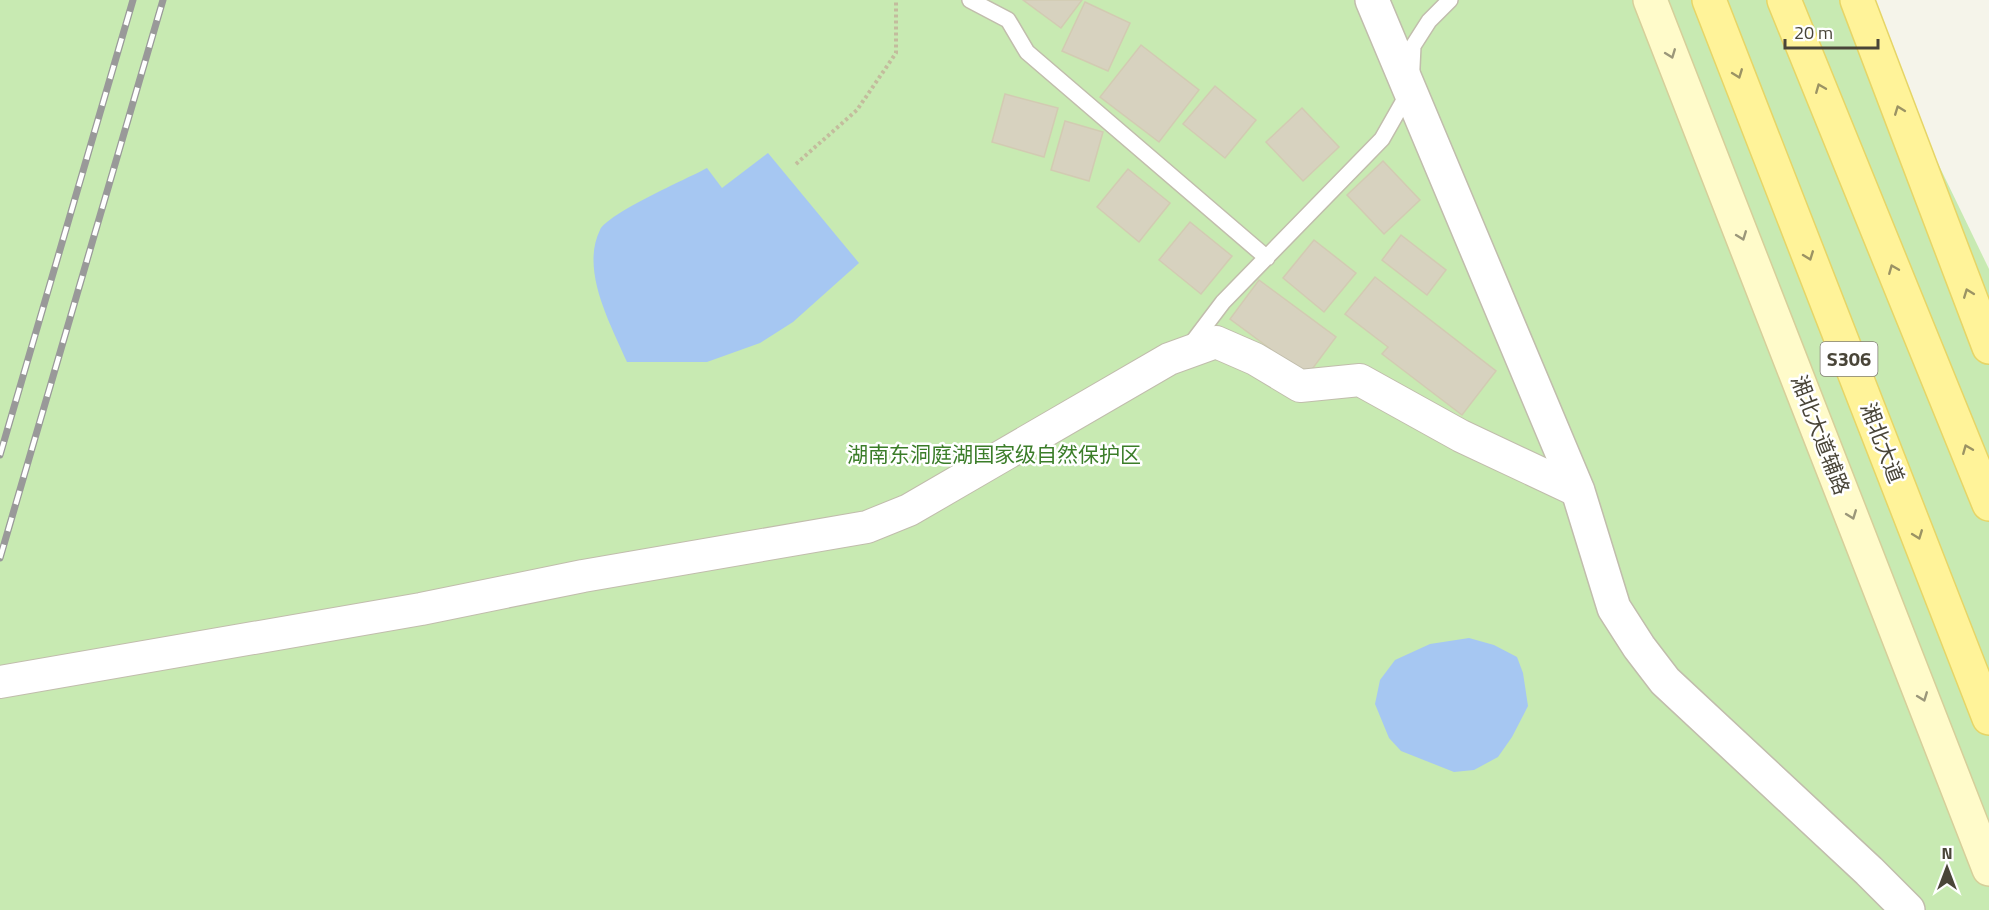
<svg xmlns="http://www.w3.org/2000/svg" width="1989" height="910" viewBox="0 0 1989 910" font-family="'Titillium Web','Noto Sans SC',sans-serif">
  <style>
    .green { fill: #c8eab2 }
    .water { fill: #a6c7f2 }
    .building { fill: #d7d2bf; stroke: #d2cbb2; stroke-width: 1.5 }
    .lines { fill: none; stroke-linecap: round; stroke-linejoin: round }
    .service-casing { stroke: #c1bdac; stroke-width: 18 }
    .minor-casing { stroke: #c1bdac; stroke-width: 34 }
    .tertiary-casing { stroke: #c1bdac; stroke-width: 36 }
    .secondary-casing { stroke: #d6cf9a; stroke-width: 36 }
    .primary-casing { stroke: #e6d567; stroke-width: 36 }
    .path { stroke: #c3bc9d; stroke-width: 4; stroke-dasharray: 3 3; stroke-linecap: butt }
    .service { stroke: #fff; stroke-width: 15 }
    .minor { stroke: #fff; stroke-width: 32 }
    .tertiary { stroke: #fff; stroke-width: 33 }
    .secondary { stroke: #fffbca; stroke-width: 33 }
    .primary { stroke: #fff399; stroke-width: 33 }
    .rail-casing { stroke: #999; stroke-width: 7 }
    .rail { stroke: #fff; stroke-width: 4.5; stroke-dasharray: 14; stroke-linecap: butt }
    .oneway { stroke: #9b977a }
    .oneway2 { stroke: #9b9364 }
    .labels { text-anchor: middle; stroke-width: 5; stroke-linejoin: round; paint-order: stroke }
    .shield { fill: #fff; stroke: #807d74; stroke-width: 1.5 }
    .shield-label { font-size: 20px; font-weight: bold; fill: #494538 }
    .street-label { font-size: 21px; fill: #494538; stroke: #fff }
    .park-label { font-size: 21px; fill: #3b7d29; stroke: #fff }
  </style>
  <rect width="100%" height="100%" fill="#f5f4ea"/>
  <path class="green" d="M 0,0 L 1859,0 L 1989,269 L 1989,910 L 0,910 Z"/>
  <path class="water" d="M 768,153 L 859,263 L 793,322 L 760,343 L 707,362 L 627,362 C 611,325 580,270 600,230 C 608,213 687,179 707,168 L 722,188 Z
    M 1469,638 L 1494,645 L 1517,657 L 1523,673 L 1528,706 L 1512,737 L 1498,757 L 1474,770 L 1454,772 L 1401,751 L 1389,738 L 1375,704 L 1380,680 L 1395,660 L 1430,644 Z"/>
  <path class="building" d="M 1023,0 L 1082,0 L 1061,28 Z
    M 1085,2 L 1130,23 L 1108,71 L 1062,51 Z
    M 1141,45 L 1199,90 L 1159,142 L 1100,97 Z
    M 1215,86 L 1256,120 L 1225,158 L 1183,124 Z
    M 1005,94 L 1058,108 L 1044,157 L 992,142 Z
    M 1302,108 L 1339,147 L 1303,181 L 1266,142 Z
    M 1065,121 L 1103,132 L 1089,181 L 1051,170 Z
    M 1383,161 L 1420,200 L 1384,234 L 1347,195 Z
    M 1128,169 L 1170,203 L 1139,242 L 1097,207 Z
    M 1190,222 L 1232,256 L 1201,294 L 1159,260 Z
    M 1401,235 L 1446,270 L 1427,295 L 1382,260 Z
    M 1314,240 L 1356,273 L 1324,312 L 1283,278 Z
    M 1375,277 L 1496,371 L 1462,415 L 1382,354 L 1388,347 L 1345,314 Z
    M 1259,280 L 1336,337 L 1307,376 L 1230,319 Z"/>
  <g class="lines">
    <defs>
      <path id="service" d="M 970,0 L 1008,20 L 1027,52 L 1267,258
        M 1189,347 L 1223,302 L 1382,139 L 1411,88 L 1413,46 L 1429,21 L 1450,0"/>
      <path id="minor" d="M 0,682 L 421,609 L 583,576 L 867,527 L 909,510 L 1169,359 L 1216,342 L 1255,359 L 1300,386 L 1360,380 L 1461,436 L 1578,491"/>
      <path id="tertiary" d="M 1372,0 L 1578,491 L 1614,608 L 1639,647 L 1665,681 L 1869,871 L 1908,910"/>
      <path id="secondary" d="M 1650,0 L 1989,869"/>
      <path id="primary" d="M 1709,0 L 1989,718
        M 1784,0 L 1989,504
        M 1857,0 L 1989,347"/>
    </defs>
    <use href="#service" class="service-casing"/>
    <use href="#minor" class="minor-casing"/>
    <use href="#tertiary" class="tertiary-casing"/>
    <use href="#secondary" class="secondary-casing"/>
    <use href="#primary" class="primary-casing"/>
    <path class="path" d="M 796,164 L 857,110 L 896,53 L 896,0"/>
    <use href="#service" class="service"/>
    <use href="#minor" class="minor"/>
    <use href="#tertiary" class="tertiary"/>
    <use href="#secondary" class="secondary"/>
    <use href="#primary" class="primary"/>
    <defs>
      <path id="rail" d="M 0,455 L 133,0
        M 0,558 L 163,0"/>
    </defs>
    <use href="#rail" class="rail-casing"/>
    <use href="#rail" class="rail"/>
  </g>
  <defs><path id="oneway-chevron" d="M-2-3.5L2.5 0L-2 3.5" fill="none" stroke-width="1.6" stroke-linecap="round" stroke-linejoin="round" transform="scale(1.5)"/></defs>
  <g class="oneway">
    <use href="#oneway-chevron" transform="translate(1671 54) rotate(69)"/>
    <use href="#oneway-chevron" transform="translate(1742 236) rotate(69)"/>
    <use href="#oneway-chevron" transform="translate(1852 515) rotate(69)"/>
    <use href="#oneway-chevron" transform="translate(1923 697) rotate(69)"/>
  </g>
  <g class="oneway2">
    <use href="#oneway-chevron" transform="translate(1738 74) rotate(69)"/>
    <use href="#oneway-chevron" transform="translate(1820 88) rotate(-112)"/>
    <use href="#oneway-chevron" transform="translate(1899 110) rotate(-111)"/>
    <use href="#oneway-chevron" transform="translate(1809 256) rotate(69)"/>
    <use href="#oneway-chevron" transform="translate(1893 269) rotate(-112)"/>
    <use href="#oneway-chevron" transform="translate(1968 293) rotate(-111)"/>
    <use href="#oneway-chevron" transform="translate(1967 449) rotate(-112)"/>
    <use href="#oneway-chevron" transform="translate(1918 535) rotate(69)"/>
  </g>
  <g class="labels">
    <rect class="shield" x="1820.5" y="342" width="57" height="34" rx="4.5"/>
    <g class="shield-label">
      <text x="1849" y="366">S306</text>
    </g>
    <g class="street-label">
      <text transform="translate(1820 435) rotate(69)" y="7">湘北大道辅路</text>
      <text transform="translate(1882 443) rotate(69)" y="7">湘北大道</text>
    </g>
    <g class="park-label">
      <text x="994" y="462">湖南东洞庭湖国家级自然保护区</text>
    </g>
  </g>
  <g transform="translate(1947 868)" stroke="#ffffff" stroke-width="4.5" paint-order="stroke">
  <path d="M0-4.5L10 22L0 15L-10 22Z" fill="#494538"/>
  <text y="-9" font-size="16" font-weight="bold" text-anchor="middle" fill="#494538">N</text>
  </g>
  <path d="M1785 39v9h93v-9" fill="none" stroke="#494538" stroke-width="3"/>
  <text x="1794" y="39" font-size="18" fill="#494538" stroke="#ffffff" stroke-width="4.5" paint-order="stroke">20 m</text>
</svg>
